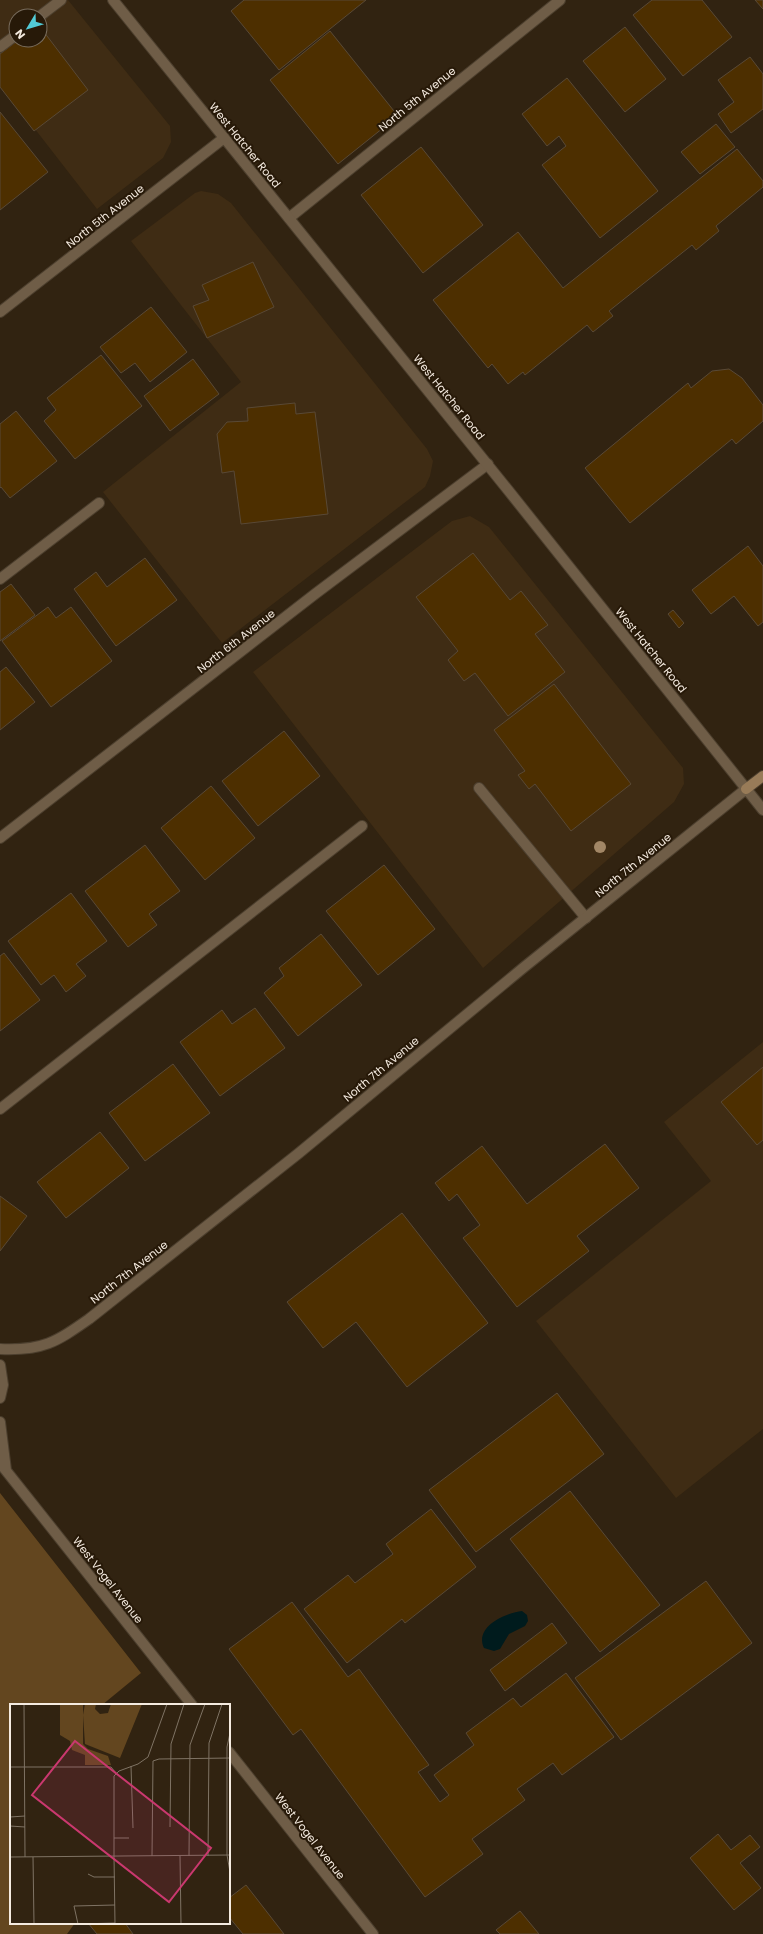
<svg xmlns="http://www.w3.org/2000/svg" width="763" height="1934" viewBox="0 0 763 1934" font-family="Poppins,sans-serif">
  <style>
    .built { fill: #3f2c14; fill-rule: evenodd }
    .green { fill: #63461f }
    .water { fill: #001b1d }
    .building { fill: #4d2f00; stroke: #594936 }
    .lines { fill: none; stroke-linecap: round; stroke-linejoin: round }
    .service-casing { stroke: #4c3f2e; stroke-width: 12 }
    .minor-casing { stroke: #4c3f2e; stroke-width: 12 }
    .tertiary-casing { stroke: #4c3f2e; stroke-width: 12 }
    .secondary-casing { stroke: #4c3f2e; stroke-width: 12 }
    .service { stroke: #6f5d47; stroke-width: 10 }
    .minor { stroke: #6f5d47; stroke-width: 10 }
    .tertiary { stroke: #6f5d47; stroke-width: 10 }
    .secondary { stroke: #987b58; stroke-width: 10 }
    .tree { fill: #a28766 }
    .labels { text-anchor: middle; stroke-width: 4; stroke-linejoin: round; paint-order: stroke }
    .street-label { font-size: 11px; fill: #f5ebe0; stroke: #271908 }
    .inset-road { fill: none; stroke: #7f7364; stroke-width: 1 }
    .view { fill: #ca386f; fill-opacity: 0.15; stroke: #ca386f; stroke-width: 2 }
    .inset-edge { fill: none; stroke: #f5ebe0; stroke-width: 2 }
  </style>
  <rect width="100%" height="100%" fill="#312311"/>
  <path class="built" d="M 0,0 L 68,0 L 170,126 L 171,142 L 163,158 L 97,209 L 0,84 ZM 16,16 L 40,16 L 40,40 L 16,40 Z
    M 201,191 L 218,194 L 231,203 L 427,449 L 433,461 L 430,476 L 425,487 L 222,643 L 103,492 L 241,382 L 131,241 L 195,193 Z
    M 470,516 L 489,527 L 683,768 L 684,784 L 674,802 L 483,968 L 253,672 L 452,521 Z
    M 763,1042 L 763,1429 L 676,1498 L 536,1321 L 711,1181 L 664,1122 Z"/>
  <path class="green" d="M 0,1493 L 141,1673 L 102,1705 L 11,1705 L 11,1923 L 75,1923 L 67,1934 L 0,1934 Z"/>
  <path class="water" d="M 522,1611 L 527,1615 L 528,1621 L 525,1626 L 509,1634 L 500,1649 L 494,1651 L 484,1648 C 474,1627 505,1613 522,1611 Z"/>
  <path class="building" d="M 244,0 L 366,0 L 279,70 L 231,11 Z
    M 652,0 L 702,0 L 732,37 L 683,76 L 633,15 Z
    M 755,0 L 763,0 L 763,9 Z
    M 625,27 L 666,79 L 625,112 L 583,61 Z
    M 330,31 L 398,116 L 338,164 L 270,80 Z
    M 44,32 L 88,90 L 34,131 L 0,87 L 0,54 L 18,40 L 24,40 L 27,45 L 33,40 L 40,40 L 40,35 Z
    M 750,57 L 763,74 L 763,109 L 731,133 L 718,114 L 734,102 L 718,80 Z
    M 567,78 L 658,191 L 600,238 L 542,165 L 566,146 L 559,136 L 547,146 L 522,114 Z
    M 0,112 L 48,172 L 0,210 Z
    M 716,124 L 735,147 L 700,174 L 681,152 Z
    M 421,147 L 483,225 L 423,273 L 361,195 Z
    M 737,149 L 763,181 L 763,187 L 716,226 L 719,231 L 696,250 L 692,245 L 609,311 L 613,316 L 593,332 L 587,325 L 525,375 L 523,372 L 508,384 L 492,364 L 488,368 L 433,300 L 518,232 L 563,288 Z
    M 253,262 L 274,307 L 207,338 L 193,306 L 209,300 L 202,285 Z
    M 151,307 L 187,352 L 150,382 L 135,363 L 121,373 L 100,347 Z
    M 101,355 L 142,406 L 75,459 L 44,421 L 56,410 L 47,398 Z
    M 193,359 L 219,394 L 170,431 L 144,396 Z
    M 729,369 L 742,378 L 763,405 L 763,421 L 736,444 L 732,439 L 630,523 L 585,468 L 688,383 L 691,388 L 712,371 Z
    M 295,403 L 296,414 L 315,412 L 328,514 L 241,524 L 234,471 L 222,473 L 217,434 L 227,422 L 248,421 L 247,408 Z
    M 16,411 L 57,461 L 10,498 L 1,487 L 0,488 L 0,424 Z
    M 748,546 L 763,566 L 763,622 L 758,626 L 734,596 L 711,614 L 692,590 Z
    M 473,553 L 510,600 L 521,591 L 548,625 L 535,634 L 565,672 L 508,716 L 475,673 L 464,681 L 448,660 L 458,651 L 416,597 Z
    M 145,558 L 177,600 L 116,646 L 74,589 L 96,572 L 107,587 Z
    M 11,584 L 35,615 L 0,641 L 0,592 Z
    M 48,607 L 56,618 L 71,607 L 112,661 L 51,707 L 2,641 Z
    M 673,610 L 684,623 L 679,628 L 668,614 Z
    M 6,667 L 35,702 L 0,730 L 0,672 Z
    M 554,684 L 631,784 L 571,831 L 535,784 L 529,789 L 518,775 L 525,771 L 494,730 Z
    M 284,731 L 320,776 L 258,826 L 222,781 Z
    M 211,786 L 255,838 L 205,880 L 161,828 Z
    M 145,845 L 180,891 L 149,914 L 157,925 L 128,947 L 85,891 Z
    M 384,865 L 435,929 L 378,975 L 326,911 Z
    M 71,893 L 107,941 L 76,964 L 86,976 L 66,992 L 54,975 L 41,985 L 8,941 Z
    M 321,934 L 362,985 L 298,1036 L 264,993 L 284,976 L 279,968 Z
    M 4,953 L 40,1000 L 0,1031 L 0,956 Z
    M 255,1008 L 285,1048 L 220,1096 L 180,1042 L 222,1010 L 232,1024 Z
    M 173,1064 L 210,1113 L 145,1161 L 109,1113 Z
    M 763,1067 L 763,1140 L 757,1145 L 721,1102 Z
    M 100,1132 L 129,1168 L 66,1218 L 37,1182 Z
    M 605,1144 L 639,1188 L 577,1236 L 589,1251 L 517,1307 L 463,1238 L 480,1225 L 457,1194 L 449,1201 L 435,1183 L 482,1146 L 527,1204 Z
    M 0,1196 L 27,1216 L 0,1251 Z
    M 402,1213 L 488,1323 L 407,1387 L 356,1322 L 323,1348 L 287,1302 Z
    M 557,1393 L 604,1454 L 476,1552 L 429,1490 Z
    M 570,1491 L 660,1605 L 600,1652 L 510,1539 Z
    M 431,1509 L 476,1567 L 405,1623 L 402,1619 L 347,1663 L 304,1609 L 348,1575 L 355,1583 L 393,1554 L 386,1544 Z
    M 706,1581 L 752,1643 L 621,1740 L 575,1678 Z
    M 292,1602 L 348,1677 L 359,1669 L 429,1765 L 418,1772 L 440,1802 L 449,1795 L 434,1775 L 474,1745 L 466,1733 L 513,1698 L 521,1707 L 566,1673 L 614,1737 L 562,1775 L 553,1763 L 517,1789 L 525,1800 L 472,1839 L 483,1854 L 425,1897 L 301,1729 L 293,1735 L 229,1649 Z
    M 552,1623 L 567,1643 L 505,1691 L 490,1670 Z
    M 718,1834 L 731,1850 L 750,1835 L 760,1847 L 740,1863 L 761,1888 L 734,1910 L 690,1858 Z
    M 246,1885 L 284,1934 L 243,1934 L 229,1917 L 229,1898 Z
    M 520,1911 L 539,1934 L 500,1934 L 496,1930 Z
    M 88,1923 L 125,1923 L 133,1934 L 97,1934 Z"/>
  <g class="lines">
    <defs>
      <path id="service" d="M 40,16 L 61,0
        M 0,47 L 16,35
        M 0,579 L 99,503
        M 479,788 L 586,918
        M 0,1109 L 362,826"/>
      <path id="minor" d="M 289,218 L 560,0
        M 0,312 L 224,138
        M 0,838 L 315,594 L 488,464
        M 0,1365 L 3,1385 L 0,1398
        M 0,1422 L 6,1470
        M 0,1463 L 192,1705
        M 229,1752 L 373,1934"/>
      <path id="tertiary" d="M 113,0 L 508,490 L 763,810
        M 0,1349 C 43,1351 56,1342 89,1319 L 299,1153 L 523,968 L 746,789"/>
      <path id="secondary" d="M 746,789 L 763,776"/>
    </defs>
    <use href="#service" class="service-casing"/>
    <use href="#minor" class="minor-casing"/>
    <use href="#tertiary" class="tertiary-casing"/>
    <use href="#secondary" class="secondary-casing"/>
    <use href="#service" class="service"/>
    <use href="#minor" class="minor"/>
    <use href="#tertiary" class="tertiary"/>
    <use href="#secondary" class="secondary"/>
  </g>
  <circle class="tree" cx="600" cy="847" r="6"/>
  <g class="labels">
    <g class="street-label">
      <text transform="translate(417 99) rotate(-39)" y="4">North 5th Avenue</text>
      <text transform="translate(245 145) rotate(51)" y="4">West Hatcher Road</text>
      <text transform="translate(105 216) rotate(-38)" y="4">North 5th Avenue</text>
      <text transform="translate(449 397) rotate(51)" y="4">West Hatcher Road</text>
      <text transform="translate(236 641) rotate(-38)" y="4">North 6th Avenue</text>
      <text transform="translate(651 650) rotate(51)" y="4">West Hatcher Road</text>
      <text transform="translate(633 865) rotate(-39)" y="4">North 7th Avenue</text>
      <text transform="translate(381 1069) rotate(-40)" y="4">North 7th Avenue</text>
      <text transform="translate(129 1272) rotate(-38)" y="4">North 7th Avenue</text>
      <text transform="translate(108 1580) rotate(52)" y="4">West Vogel Avenue</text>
      <text transform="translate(310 1836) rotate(52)" y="4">West Vogel Avenue</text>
    </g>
  </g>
  <g transform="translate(10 1704)">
    <rect width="220" height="220" fill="#312311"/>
    <path d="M 50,0 L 73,0 L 73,40 L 78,45 L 98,52 L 101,61 L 75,61 L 75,51 L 62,46 L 60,37 L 50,31 ZM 75,0 L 86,0 L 85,5 L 90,10 L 98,9 L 101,0 L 132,0 L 110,54 L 75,40 L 73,11 Z" fill="#63461f"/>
    <path class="inset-road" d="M 14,0 L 15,153M 121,62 L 123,124M 0,63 L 101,63 L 106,69M 0,113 L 15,112M 0,122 L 15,123M 160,123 L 161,40 L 174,0M 104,134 L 119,134M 217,151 L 217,43 L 220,29M 217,151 L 220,168M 142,152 L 143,57 L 149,55 L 220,54M 170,152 L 171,220M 179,152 L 180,41 L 195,0M 198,152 L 199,39 L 212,0M 0,153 L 220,151M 23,153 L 24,220M 104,153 L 104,72 L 109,67 L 128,60 L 138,53 L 157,0M 104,153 L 105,220M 78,170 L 84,173 L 105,173M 68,220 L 64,202 L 105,201M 69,220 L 105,219"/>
    <path class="view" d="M 65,37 L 201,144 L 159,198 L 22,91 Z"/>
    <rect width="220" height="220" class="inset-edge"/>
  </g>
  <g transform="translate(28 28) rotate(232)"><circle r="19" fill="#271908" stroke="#796d5e"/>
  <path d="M0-3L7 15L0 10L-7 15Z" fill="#52cbd7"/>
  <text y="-6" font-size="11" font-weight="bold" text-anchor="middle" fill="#f5ebe0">N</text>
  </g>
</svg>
